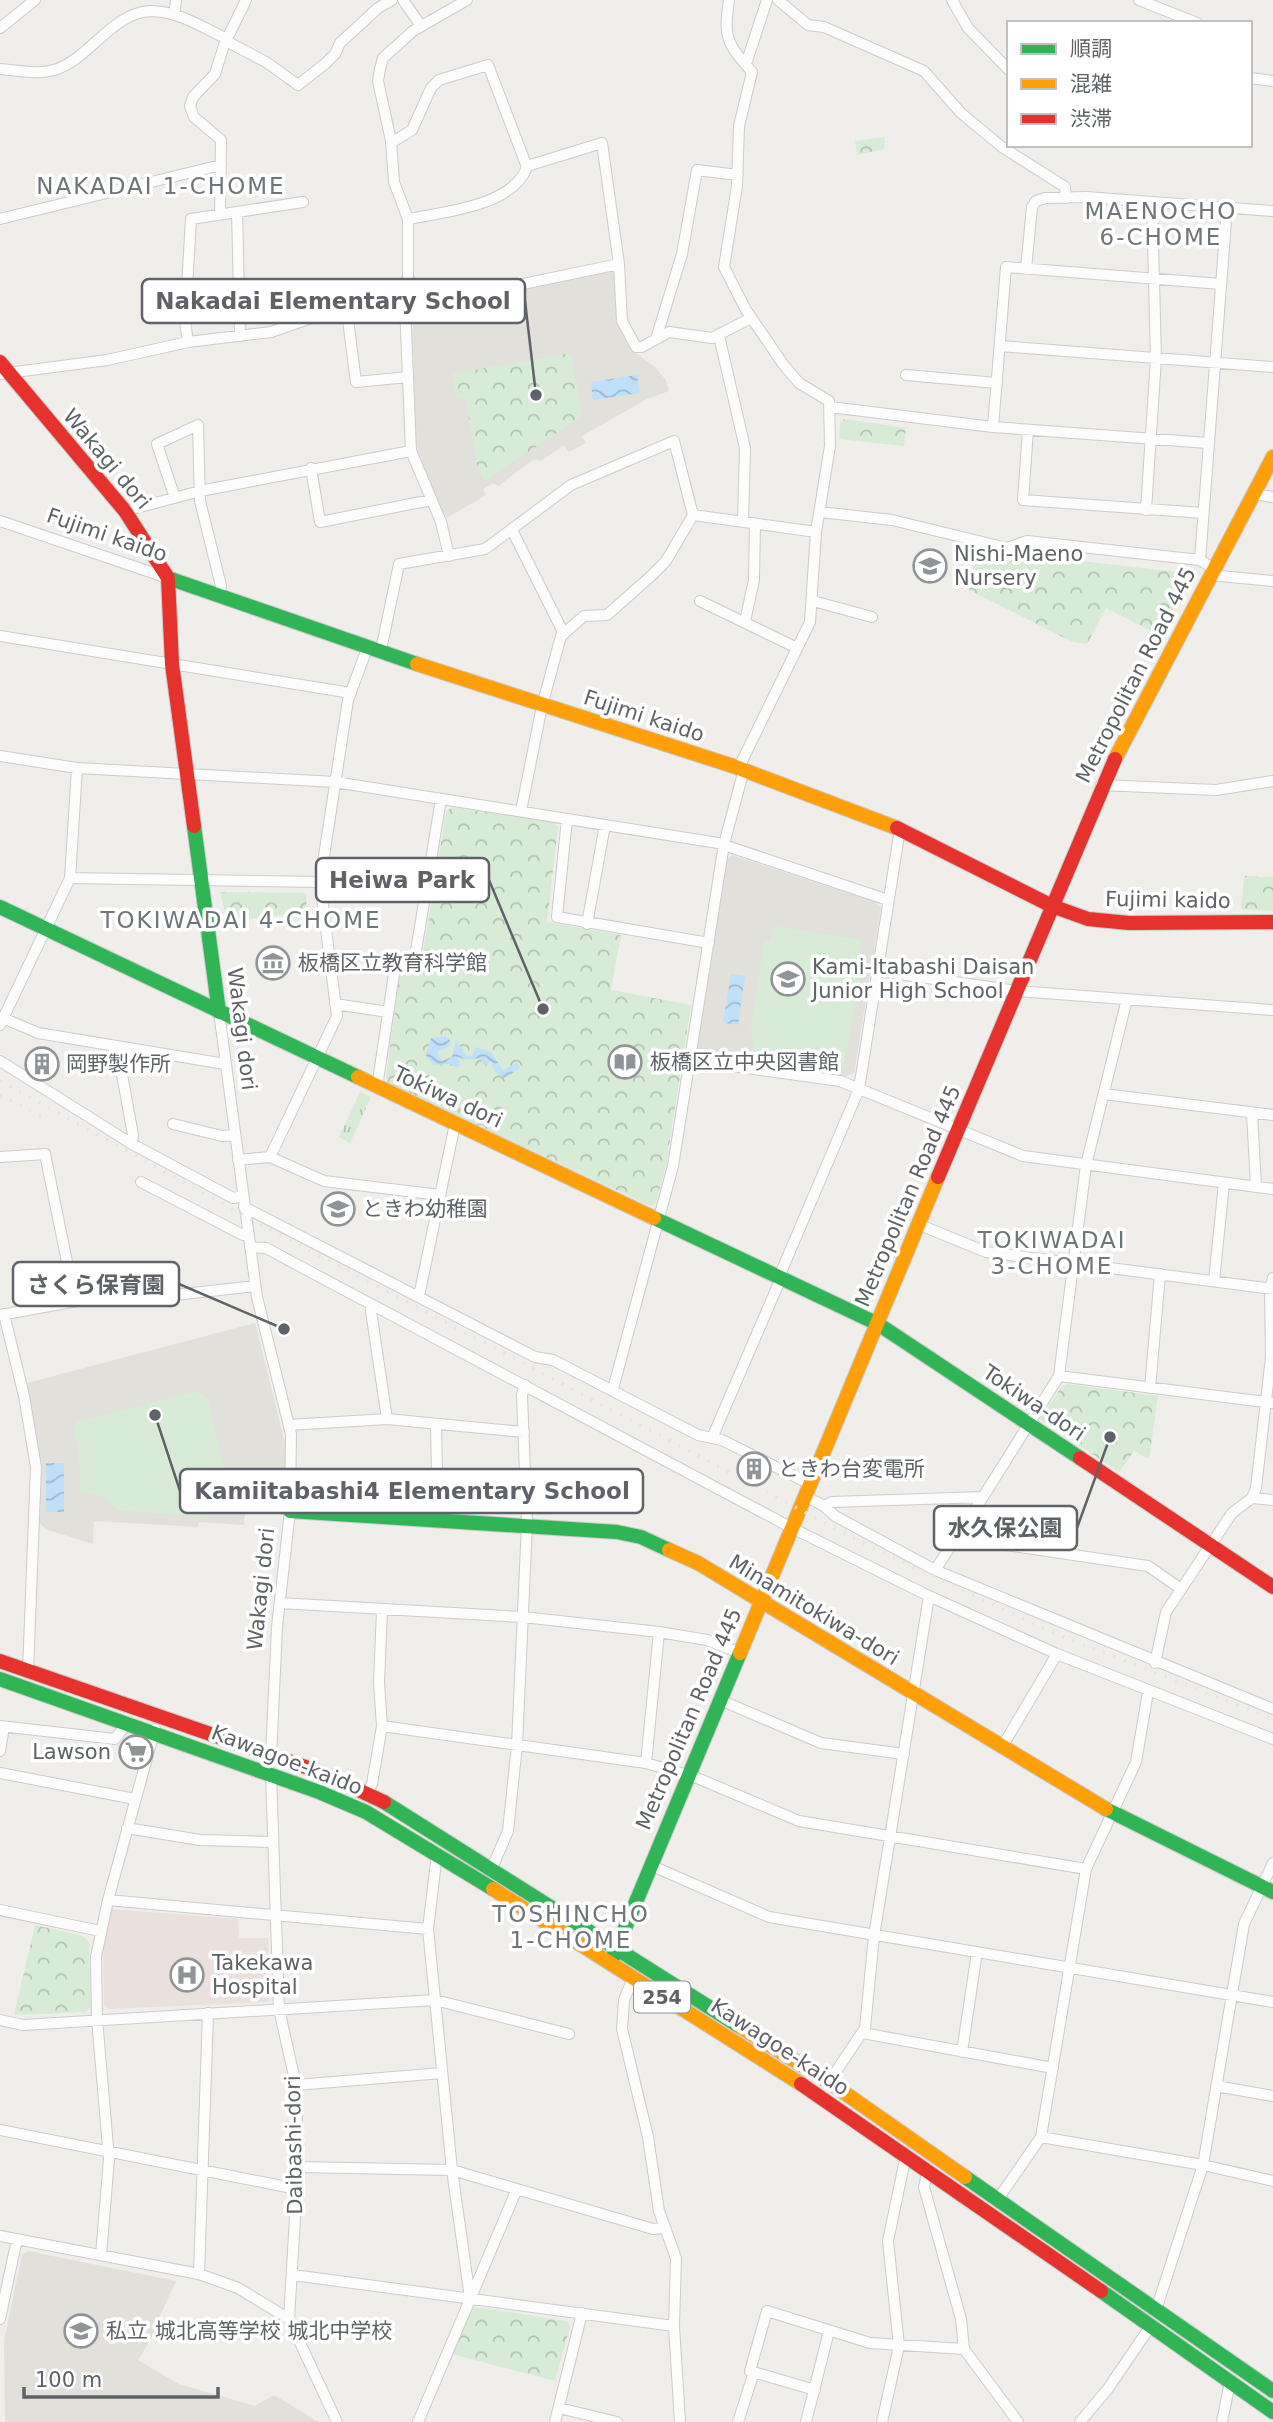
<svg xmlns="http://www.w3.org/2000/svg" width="1273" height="2422" viewBox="0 0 1273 2422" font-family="'DejaVu Sans','Noto Sans JP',sans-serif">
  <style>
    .education { fill: #e2e0da }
    .medical { fill: #eae0de }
    .grass { fill: url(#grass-tufts) }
    .park { fill: url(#park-crowns) }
    .pitch { fill: #d8ebd6 }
    .water { fill: url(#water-waves) }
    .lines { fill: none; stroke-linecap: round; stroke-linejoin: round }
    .street-casing { stroke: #cbcccc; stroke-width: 12 }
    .fast-casing { stroke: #cacacb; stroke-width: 16 }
    .slow-casing { stroke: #cacacb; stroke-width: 16 }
    .jam-casing { stroke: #cacacb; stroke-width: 16 }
    .street { stroke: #fdfcfc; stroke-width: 10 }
    .fast { stroke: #30b455; stroke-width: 14 }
    .slow { stroke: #ff9f0a; stroke-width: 14 }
    .jam { stroke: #e5322d; stroke-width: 14 }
    .rail { stroke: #e4e4e4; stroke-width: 3.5; stroke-dasharray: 2 9; stroke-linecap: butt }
    .labels { text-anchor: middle; stroke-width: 7; stroke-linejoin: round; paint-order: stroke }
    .shield { fill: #fff; stroke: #8f9295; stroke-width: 2 }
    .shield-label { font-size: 19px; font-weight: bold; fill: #5f6368 }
    .street-label { font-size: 21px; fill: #5f6368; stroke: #fff }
    .poi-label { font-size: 21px; fill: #5f6368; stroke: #fff; text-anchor: start }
    .neighbourhood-label { font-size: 23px; letter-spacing: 2px; fill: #70757a; stroke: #fff }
    .leader { fill: none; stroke: #5f6368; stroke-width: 2.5 }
    .callout-dot { fill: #5f6368; stroke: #fff; stroke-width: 2.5 }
    .callout { fill: #fff; stroke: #5f6368; stroke-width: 2.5 }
    .callout-label { font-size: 23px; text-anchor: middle; font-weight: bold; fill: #5f6368 }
  </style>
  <defs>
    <pattern id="grass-tufts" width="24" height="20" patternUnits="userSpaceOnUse" patternTransform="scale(1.75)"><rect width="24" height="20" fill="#d8ebd6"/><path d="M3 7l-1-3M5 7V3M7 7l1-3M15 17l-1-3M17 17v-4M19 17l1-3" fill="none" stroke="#b2c2b1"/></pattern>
    <pattern id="park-crowns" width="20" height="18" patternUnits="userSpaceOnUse" patternTransform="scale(1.75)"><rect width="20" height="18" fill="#d8ebd6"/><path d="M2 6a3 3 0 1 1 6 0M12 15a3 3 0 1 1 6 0" fill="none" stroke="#b2c2b1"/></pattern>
    <pattern id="water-waves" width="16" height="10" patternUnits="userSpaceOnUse" patternTransform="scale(1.75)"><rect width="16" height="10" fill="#bfe0f9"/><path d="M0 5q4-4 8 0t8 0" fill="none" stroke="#9eb9cd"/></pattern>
  </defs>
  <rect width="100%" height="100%" fill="#efeeea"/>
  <path class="education" d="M 610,270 L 615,274 L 633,351 L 655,367 L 666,380 L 669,391 L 647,399 L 582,436 L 586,443 L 569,452 L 564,445 L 541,461 L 534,459 L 498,486 L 494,483 L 483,489 L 486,495 L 447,518 L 435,500 L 416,446 L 412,310 Z
    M 732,855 L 875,902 L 881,908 L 854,1073 L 844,1077 L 698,1055 L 696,1050 L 727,859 Z
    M 255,1323 L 286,1447 L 283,1498 L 277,1502 L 246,1501 L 244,1525 L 199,1522 L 198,1527 L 94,1521 L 93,1544 L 45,1529 L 40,1523 L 42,1465 L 27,1383 Z
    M 28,2251 L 176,2281 L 159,2318 L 162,2321 L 138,2360 L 179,2384 L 255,2406 L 274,2395 L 319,2422 L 5,2422 L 4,2341 L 22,2255 Z"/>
  <path class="medical" d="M 110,1909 L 238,1919 L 239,1938 L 268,1938 L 271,1997 L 267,2002 L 108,2009 L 104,2004 L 103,1953 Z"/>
  <path class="grass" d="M 360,1092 L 371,1097 L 350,1143 L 339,1137 Z"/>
  <path class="park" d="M 885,137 L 884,149 L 857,155 L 855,141 Z
    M 571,353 L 582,416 L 485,481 L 478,470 L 465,397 L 456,398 L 452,374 Z
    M 844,419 L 906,428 L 904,446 L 839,439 L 840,423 Z
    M 1026,555 L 1188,573 L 1189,580 L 1159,635 L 1106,608 L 1087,644 L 1073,642 L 969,590 L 975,557 L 1007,562 Z
    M 452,807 L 554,823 L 558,827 L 547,922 L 621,935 L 611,990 L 691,1005 L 666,1166 L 656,1203 L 650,1206 L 388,1083 L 386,1076 L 400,972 L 404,969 L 420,971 L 446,812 Z
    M 1244,876 L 1273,877 L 1273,911 L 1241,909 Z
    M 220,892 L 306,893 L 307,912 L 227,921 Z
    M 1068,1384 L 1158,1396 L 1149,1459 L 1134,1451 L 1119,1472 L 1040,1419 L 1062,1386 Z
    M 35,1925 L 83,1936 L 89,1942 L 91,2007 L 85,2012 L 14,2015 Z
    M 476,2307 L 567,2321 L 570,2327 L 555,2381 L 452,2354 L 470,2310 Z"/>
  <path class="pitch" d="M 773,926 L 861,940 L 859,953 L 865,954 L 843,1070 L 754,1057 L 751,1025 L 764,942 L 770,942 Z
    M 196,1391 L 207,1397 L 226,1474 L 209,1479 L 215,1507 L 207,1517 L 116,1510 C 109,1496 94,1495 80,1491 L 79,1449 L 73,1429 L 77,1422 Z"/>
  <path class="water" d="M 637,375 L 640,393 L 593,400 L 591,382 Z
    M 731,974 L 745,976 L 738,1025 L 723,1023 Z
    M 445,1036 L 449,1038 L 451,1045 L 437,1052 L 442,1061 L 452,1057 L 456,1040 L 466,1055 L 472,1056 L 476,1047 L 491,1052 L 503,1070 L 517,1063 L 520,1068 L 505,1078 L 494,1071 L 491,1061 L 485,1066 L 480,1058 L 467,1060 L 458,1057 L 460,1066 L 457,1068 L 450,1064 L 434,1065 L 426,1056 L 431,1038 Z
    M 46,1463 L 64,1463 L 64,1512 L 46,1512 Z"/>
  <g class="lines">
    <defs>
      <path id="street" d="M 403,0 L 421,26
        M 778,0 L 808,25 L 824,27 L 924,71 L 961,113 L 1002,147 L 1065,187 L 1066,198
        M 952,0 L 968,28 L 1009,70
        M 1139,0 L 1197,23
        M 174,15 L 176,0
        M 0,28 L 35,0
        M 226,41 L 266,62 L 298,85 L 326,63 L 335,54 L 340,43 L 378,8 L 392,0
        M 746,64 L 767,0
        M 0,69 C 17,70 37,75 54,70 C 89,60 112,12 151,11 C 178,11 204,28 227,39
        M 1250,78 L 1273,81
        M 391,143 L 412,130 L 431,88 L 439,80 L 488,65 L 527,167 C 513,206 444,212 408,219
        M 527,166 L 602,143 L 619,264 L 622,321 L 636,347 L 642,347 L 669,332 L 712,338 L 751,318
        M 237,212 L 240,336
        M 220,214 L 221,140 L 194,117 L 190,106 L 193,97 L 215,74 L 224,45 L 246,0
        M 0,219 L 221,165
        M 1026,269 L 1032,207 L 1036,201 L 1045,198 L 1086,197 L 1273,211
        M 347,312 L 356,382 L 408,377
        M 719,336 L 745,448 L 743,522
        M 656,339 L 682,254 L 697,170 L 738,175
        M 188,342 L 185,321 L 191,219 L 303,202
        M 1000,346 L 1273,367
        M 0,374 L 107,360 L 188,342 L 271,332 L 320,315 L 466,296 L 619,264
        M 906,375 L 997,383
        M 830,407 L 993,427 L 1208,443
        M 993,427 L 1006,267 L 1221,284
        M 1028,430 L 1023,500 L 1203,513
        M 311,468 L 320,522 L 431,500
        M 1254,494 L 1273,497
        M 175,498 L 157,444 L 198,425 L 200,501 L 221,586 L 219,595
        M 1146,510 L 1156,358 L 1152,203
        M 125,511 L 200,491 L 411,451
        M 820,512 L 892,520 L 1007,548 L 1027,541 L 1200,560 L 1214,569
        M 693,515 L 816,532
        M 0,521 L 168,578
        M 512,530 L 564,634
        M 449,556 L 441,522 L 411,451 L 405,305 L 408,288 L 408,219 L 394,182 L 391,141 L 378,81 L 380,69 L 383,58 L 413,31 L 467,0
        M 1200,560 L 1227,208
        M 1210,575 L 1273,581
        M 700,601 L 797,648
        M 813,601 L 872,617
        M 745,621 L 754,580 L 755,523
        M 0,636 L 351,693
        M 381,650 L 399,564 L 485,549 L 571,485 L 674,441 L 693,515 L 666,561 L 651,576 L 607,615 L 584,616 L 561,636 L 542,706 L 521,811
        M 0,756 L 77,768 L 335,782 L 718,843 L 888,900
        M 1101,785 L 1216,790 L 1273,781
        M 567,819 L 557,917 L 709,943
        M 70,878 L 320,882 L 426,898
        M 587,924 L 605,825
        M 879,971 L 1017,991 L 1273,1010
        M 335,1004 L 388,1012
        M 219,1012 L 257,1297 L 291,1434 L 290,1511 L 277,1627 L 271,1757
        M 3,1018 L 38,1033 L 225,1064
        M 0,1025 L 70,878 L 77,768
        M 117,1047 L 133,1135 L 132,1144
        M 689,1060 L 840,1081 L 1023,1156 L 1273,1189
        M 0,1061 L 132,1144 L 233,1198 L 243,1196
        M 377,1087 L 396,961 L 414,963 L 441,799
        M 1104,1094 L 1273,1115
        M 1252,1113 L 1256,1187
        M 173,1124 L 222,1136 L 234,1135
        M 0,1157 L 45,1154 L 75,1301
        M 270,1157 L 337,1016 L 320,882 L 348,700 L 368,646
        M 238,1160 L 270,1157 L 324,1181 L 440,1195
        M 141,1182 L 243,1235 L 248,1235
        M 244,1207 L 535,1357 L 553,1360 L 698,1435 L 722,1440 L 810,1484
        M 920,1225 L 986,1252 L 1273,1289
        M 250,1247 L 266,1248 L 305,1269 L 792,1528 L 929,1596 L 1057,1654 L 1273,1739
        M 779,1277 L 859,1089 L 900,829
        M 1214,1281 L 1224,1183
        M 419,1296 L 455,1124
        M 373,1305 L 371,1311 L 387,1419
        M 4,1314 L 24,1396 L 36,1467 L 28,1671
        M 0,1315 L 116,1294 L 157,1297 L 255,1286
        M 1059,1376 L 1086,1165 L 1127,999
        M 1150,1388 L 1160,1274
        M 613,1389 L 673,1166 L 724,844 L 742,777 L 742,761 L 810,622 L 816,532 L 830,446 L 829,401 L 799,383 L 783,364 L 746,310 L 724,267 L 737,186 L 739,126 L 752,72 C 727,43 723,39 729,0
        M 436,1424 L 438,1520
        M 289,1425 L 387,1419 L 524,1432
        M 712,1438 L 781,1278
        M 805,1496 L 824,1506 L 835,1516 L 935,1570 L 983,1497 L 832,1502 L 824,1506
        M 983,1497 L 1059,1376 L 1273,1403
        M 1252,1498 L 1273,1500
        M 964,1524 L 987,1539 L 1006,1545 L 1148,1566 L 1181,1589
        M 935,1570 L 1273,1709
        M 280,1603 L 523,1617 L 659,1632 L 707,1640 L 740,1653
        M 382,1610 L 379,1683 L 382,1726
        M 1155,1663 L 1166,1612 L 1232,1513 L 1252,1498 L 1256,1488 L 1271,1357 L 1270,1289 L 1273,1278
        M 720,1700 L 821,1743 L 904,1754
        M 0,1726 L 115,1739 L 127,1723
        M 1002,1747 L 1057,1654
        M 0,1751 L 4,1727
        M 646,1763 L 659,1632
        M 0,1773 L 135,1799
        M 271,1773 L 279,2009 L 296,2085 L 298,2167 L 289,2319 L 337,2422
        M 368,1792 L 372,1784 L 382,1726 L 646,1763 L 697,1778 L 799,1821 L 1086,1869
        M 127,1828 L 200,1840 L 273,1842
        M 437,1854 L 428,1929 L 452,2170 L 470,2298
        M 650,1865 L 769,1917 L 1273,2002
        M 492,1868 L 508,1831 L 517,1745 L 527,1524 L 522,1395 L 525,1385
        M 108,1900 L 428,1929
        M 0,1910 L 100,1931
        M 634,1976 L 624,2000 L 622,2029 L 648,2137 L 659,2211 L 676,2258 L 674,2326 L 680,2422
        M 0,2020 L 23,2025 L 435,2000 L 569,2034
        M 863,2033 L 1053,2068
        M 962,2052 L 977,1952
        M 829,2082 L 865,2028 L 874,1936 L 929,1596
        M 296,2085 L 442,2073
        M 1216,2086 L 1273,2096
        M 0,2130 L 297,2189
        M 1041,2137 L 1203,2165 L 1273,2181
        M 298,2167 L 452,2170 L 653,2229 L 664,2228
        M 928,2169 L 924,2187 L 961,2319 L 964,2349
        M 998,2199 L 1041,2137 L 1086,1869 L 1136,1762 L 1148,1692
        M 0,2236 L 199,2274 L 238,2288 L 289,2319
        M 101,2255 L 109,2159 L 97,2019 L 96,1957 L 108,1900 L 155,1729
        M 199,2274 L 208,2013
        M 293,2275 L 674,2326
        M 1156,2310 L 1203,2165 L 1244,1924 L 1273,1863
        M 0,2319 L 17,2239
        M 815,2390 L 750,2371 L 767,2311 L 870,2343 L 964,2349 L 1018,2422
        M 559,2408 L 617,2422
        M 418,2422 L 517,2189
        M 555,2422 L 582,2313
        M 738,2422 L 754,2372
        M 806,2422 L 829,2331
        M 882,2422 L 899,2346 L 888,2241 L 906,2155
        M 1080,2422 L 1107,2390 L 1150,2327
        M 1222,2422 L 1230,2382"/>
      <path id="fast" d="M 168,578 L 417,664
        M 194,826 L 219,1012
        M 0,907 L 358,1077
        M 654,1218 L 878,1324 L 1080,1458
        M 290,1511 L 617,1532 L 641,1537 L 669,1550
        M 0,1679 L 319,1792 L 366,1812 L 493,1889
        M 384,1802 L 739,2026
        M 1106,1809 L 1273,1892
        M 613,1957 L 740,1653
        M 965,2177 L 1273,2391
        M 1101,2291 L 1273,2412"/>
      <path id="slow" d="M 417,664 L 733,766 L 897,828
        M 1115,759 L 1273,457
        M 358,1077 L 654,1218
        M 669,1550 L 698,1563 L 1106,1809
        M 740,1653 L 938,1177
        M 493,1889 L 801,2084
        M 739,2026 L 829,2082 L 965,2177"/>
      <path id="jam" d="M 0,362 L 125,511 L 168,578 L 172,664 L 194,826
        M 897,828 L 1052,906 L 1088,919 L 1129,923 L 1273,922
        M 938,1177 L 1115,759
        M 1080,1458 L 1273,1587
        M 0,1661 L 320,1772 L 384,1802
        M 801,2084 L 1101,2291"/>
    </defs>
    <use href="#street" class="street-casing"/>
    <use href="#fast" class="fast-casing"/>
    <use href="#slow" class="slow-casing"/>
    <use href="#jam" class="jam-casing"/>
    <use href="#street" class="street"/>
    <use href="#fast" class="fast"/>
    <use href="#slow" class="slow"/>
    <use href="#jam" class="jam"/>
    <path class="rail" d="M 0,1081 L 245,1216 L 863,1543 L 1054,1633 L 1273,1719
      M 0,1095 L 45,1118"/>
  </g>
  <defs>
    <symbol id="school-ring" viewBox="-11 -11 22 22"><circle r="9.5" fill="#fff" stroke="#919496" stroke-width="1.5"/><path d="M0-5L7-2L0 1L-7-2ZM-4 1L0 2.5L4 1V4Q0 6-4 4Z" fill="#919496"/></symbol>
    <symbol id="museum-ring" viewBox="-11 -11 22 22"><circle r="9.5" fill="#fff" stroke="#919496" stroke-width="1.5"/><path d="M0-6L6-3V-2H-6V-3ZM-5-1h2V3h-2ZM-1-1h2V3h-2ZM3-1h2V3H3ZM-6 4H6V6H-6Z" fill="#919496"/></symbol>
    <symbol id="library-ring" viewBox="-11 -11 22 22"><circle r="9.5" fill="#fff" stroke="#919496" stroke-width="1.5"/><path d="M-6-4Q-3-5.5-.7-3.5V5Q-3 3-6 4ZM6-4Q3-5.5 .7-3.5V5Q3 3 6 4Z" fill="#919496"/></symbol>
    <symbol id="building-ring" viewBox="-11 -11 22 22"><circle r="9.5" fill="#fff" stroke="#919496" stroke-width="1.5"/><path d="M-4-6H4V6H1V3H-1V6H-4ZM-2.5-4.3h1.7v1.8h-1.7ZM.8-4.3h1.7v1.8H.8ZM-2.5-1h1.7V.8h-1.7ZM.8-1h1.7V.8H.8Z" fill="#919496"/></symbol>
    <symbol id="supermarket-ring" viewBox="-11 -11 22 22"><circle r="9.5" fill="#fff" stroke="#919496" stroke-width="1.5"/><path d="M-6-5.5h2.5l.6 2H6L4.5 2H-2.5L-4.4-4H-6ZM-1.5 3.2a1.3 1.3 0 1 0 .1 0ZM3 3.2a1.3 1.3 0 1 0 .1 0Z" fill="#919496"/></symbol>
    <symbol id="hospital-ring" viewBox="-11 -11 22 22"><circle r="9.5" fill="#fff" stroke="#919496" stroke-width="1.5"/><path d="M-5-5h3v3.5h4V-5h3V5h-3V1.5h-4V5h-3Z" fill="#919496"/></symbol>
  </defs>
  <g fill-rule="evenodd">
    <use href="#school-ring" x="911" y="547" width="38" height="38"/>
    <use href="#museum-ring" x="254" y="944" width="38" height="38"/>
    <use href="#school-ring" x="769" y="960" width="38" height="38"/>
    <use href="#library-ring" x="606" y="1043" width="38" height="38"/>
    <use href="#building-ring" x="23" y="1045" width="38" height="38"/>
    <use href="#school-ring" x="319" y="1190" width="38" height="38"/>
    <use href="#building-ring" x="735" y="1450" width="38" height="38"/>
    <use href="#supermarket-ring" x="117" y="1733" width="38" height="38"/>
    <use href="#hospital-ring" x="168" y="1956" width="38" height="38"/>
    <use href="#school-ring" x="62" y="2312" width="38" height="38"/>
  </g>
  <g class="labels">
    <rect class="shield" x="634" y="1981.5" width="56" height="31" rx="5"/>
    <g class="shield-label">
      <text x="662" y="2004">254</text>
    </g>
    <g class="street-label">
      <text transform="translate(107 459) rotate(50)" y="7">Wakagi dori</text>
      <text transform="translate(107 535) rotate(19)" y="7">Fujimi kaido</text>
      <text transform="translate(1136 675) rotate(-63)" y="7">Metropolitan Road 445</text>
      <text transform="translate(644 716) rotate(18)" y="7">Fujimi kaido</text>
      <text transform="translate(1168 900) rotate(1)" y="7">Fujimi kaido</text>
      <text transform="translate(242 1029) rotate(83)" y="7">Wakagi dori</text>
      <text transform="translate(448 1097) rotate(25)" y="7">Tokiwa dori</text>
      <text transform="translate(908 1196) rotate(-67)" y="7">Metropolitan Road 445</text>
      <text transform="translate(1034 1403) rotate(34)" y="7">Tokiwa-dori</text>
      <text transform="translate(261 1589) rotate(-84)" y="7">Wakagi dori</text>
      <text transform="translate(814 1610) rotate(31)" y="7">Minamitokiwa-dori</text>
      <text transform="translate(689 1719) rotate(-67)" y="7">Metropolitan Road 445</text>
      <text transform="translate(287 1760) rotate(21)" y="7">Kawagoe-kaido</text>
      <text transform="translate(780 2047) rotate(33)" y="7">Kawagoe-kaido</text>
      <text transform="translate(294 2145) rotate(-91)" y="7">Daibashi-dori</text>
    </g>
    <g class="poi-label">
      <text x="954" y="561">Nishi-Maeno<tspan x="954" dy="24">Nursery</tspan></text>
      <text x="298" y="970">板橋区立教育科学館</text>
      <text x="812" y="974">Kami-Itabashi Daisan<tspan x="812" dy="24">Junior High School</tspan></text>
      <text x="650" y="1069">板橋区立中央図書館</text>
      <text x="66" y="1071">岡野製作所</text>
      <text x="362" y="1216">ときわ幼稚園</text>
      <text x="778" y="1476">ときわ台変電所</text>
      <text x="111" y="1759" text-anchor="end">Lawson</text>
      <text x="212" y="1970">Takekawa<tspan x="212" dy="24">Hospital</tspan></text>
      <text x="106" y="2338">私立 城北高等学校 城北中学校</text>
    </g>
    <g class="neighbourhood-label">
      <text x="161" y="194">NAKADAI 1-CHOME</text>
      <text x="1161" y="219">MAENOCHO<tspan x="1161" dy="26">6-CHOME</tspan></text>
      <text x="241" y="928">TOKIWADAI 4-CHOME</text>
      <text x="1052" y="1248">TOKIWADAI<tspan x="1052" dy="26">3-CHOME</tspan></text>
      <text x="571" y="1922">TOSHINCHO<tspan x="571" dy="26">1-CHOME</tspan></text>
    </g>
  </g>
  <path class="leader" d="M536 395L525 301M543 1009L489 880M284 1329L179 1284M155 1415L180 1491M1110 1437L1077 1528"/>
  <g class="callout-dot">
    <circle cx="536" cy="395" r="7"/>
    <circle cx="543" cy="1009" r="7"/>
    <circle cx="284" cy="1329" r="7"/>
    <circle cx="155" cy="1415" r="7"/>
    <circle cx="1110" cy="1437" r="7"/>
  </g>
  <g class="callout">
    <rect x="142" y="279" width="383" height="44" rx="7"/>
    <rect x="316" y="858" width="173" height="44" rx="7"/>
    <rect x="13" y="1262" width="166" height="44" rx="7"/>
    <rect x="180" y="1469" width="463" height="44" rx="7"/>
    <rect x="934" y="1506" width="143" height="44" rx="7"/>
  </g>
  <g class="callout-label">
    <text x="333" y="309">Nakadai Elementary School</text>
    <text x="402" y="888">Heiwa Park</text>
    <text x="96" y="1293">さくら保育園</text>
    <text x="412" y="1499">Kamiitabashi4 Elementary School</text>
    <text x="1005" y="1536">水久保公園</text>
  </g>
  <rect x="1007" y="21" width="245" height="126" fill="#ffffff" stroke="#bfc1c3" stroke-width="2"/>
  <rect x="1021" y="44" width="35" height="10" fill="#30b455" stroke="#bfc1c3" stroke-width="2"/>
  <text x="1070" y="56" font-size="21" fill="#5f6368">順調</text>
  <rect x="1021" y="79" width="35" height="10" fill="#ff9f0a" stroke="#bfc1c3" stroke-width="2"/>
  <text x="1070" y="91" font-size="21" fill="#5f6368">混雑</text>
  <rect x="1021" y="114" width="35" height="10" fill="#e5322d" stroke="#bfc1c3" stroke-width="2"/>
  <text x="1070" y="126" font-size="21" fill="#5f6368">渋滞</text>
  <path d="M24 2387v10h194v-10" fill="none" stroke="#5f6368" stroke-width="3.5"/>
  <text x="35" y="2387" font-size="21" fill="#5f6368" stroke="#ffffff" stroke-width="5" paint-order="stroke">100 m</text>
</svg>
